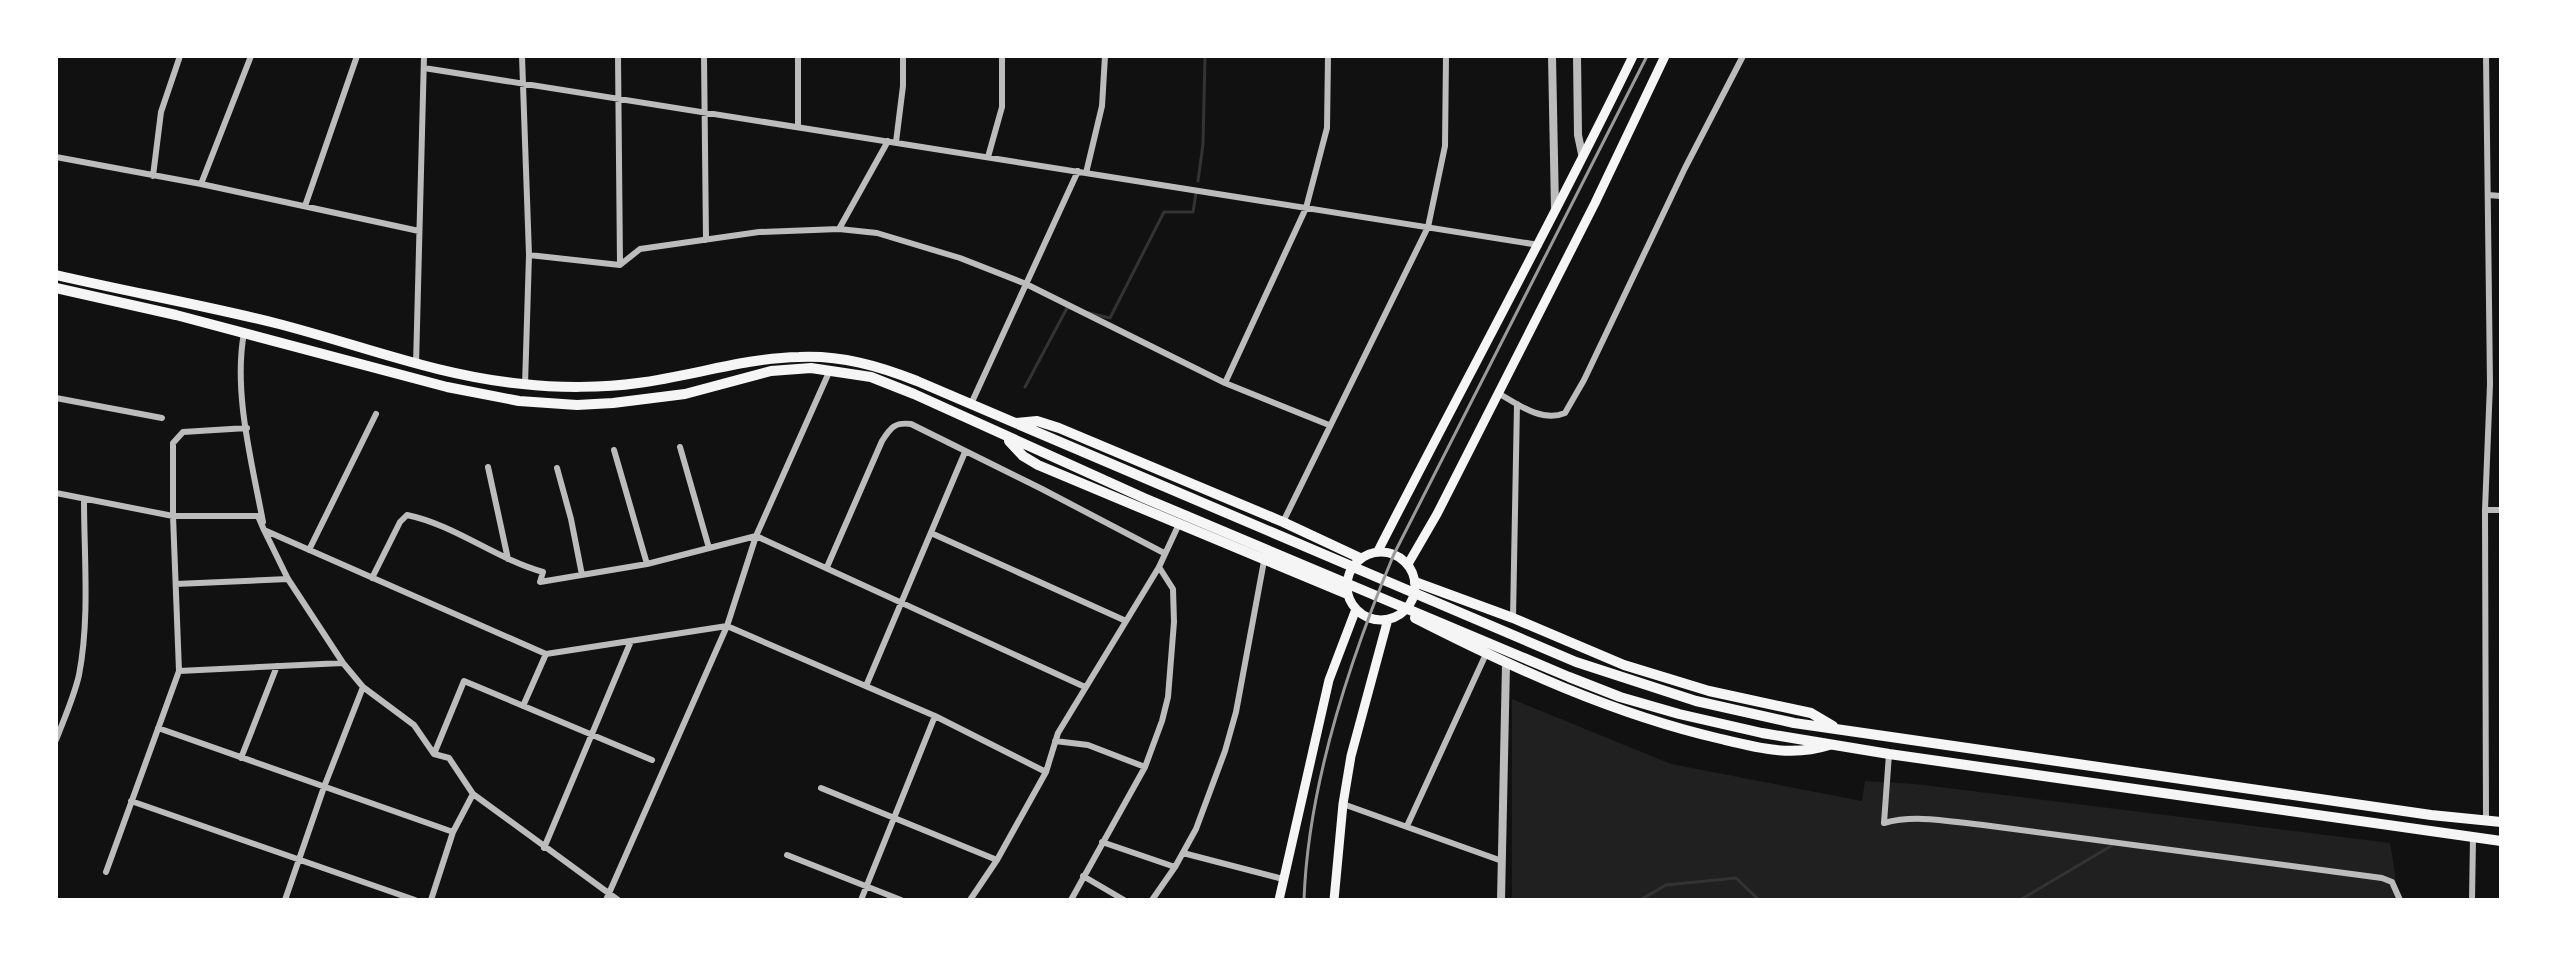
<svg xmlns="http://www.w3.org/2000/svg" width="2557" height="956" viewBox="0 0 2557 956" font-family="'IBM Plex Serif',serif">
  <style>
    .green { fill: #202020 }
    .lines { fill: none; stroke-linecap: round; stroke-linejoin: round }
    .stream { stroke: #333; stroke-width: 3 }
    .minor { stroke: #bcbcbc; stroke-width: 6 }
    .tertiary { stroke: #bcbcbc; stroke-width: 8 }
    .secondary { stroke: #f5f5f5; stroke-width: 9 }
    .primary { stroke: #f5f5f5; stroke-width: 10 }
    .rail { stroke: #9a9a9a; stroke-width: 3 }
  </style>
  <rect width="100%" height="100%" fill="#111"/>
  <path class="green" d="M 1512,699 L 1671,764 L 1862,801 L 1865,781 L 1915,784 L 2390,843 L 2395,873 L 2396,900 L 1512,900 Z"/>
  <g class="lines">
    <path class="stream" d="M 1198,181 L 1203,144 L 1205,56
      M 1089,313 L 1110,318 L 1164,212 L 1193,212 L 1196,193
      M 1025,387 L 1067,308 L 1070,308
      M 1640,900 L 1666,885 L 1736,878 L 1759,900
      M 2020,900 L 2111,846"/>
    <path class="minor" d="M 522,56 L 529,255 L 525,385
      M 618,56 L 620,264
      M 704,56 L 706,240
      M 798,56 L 798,127
      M 2486,56 L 2490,384 L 2485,510 L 2486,820
      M 424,68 L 1539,245
      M 896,142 L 903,86 L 903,56
      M 56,157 L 201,184 L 419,231
      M 988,157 L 1002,107 L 1002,56
      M 1086,173 L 1102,106 L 1105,56
      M 153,176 L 161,112 L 180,56
      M 201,184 L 251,56
      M 2488,195 L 2501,196
      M 305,206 L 357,56
      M 839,229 L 888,141
      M 529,255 L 620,265 L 640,249 L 759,232 L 839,229 L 877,233 L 960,258 L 1026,284 L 1225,383 L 1329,425
      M 244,333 C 233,392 252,463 263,522
      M 416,365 L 424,56
      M 1225,383 L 1306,208 L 1327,128 L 1328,56
      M 1498,393 C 1517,404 1542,423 1565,413 L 1584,380 L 1685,168 L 1743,56
      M 56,398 L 162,418
      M 971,404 L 1078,171
      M 680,447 L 709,548
      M 614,450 L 647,564
      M 488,467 L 508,559
      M 557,468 L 571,519 L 582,575
      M 56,493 L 173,516 L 258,516 L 264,530 L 546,654 L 727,626 L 935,716 L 1046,772
      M 2485,510 L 2501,510
      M 1283,522 L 1428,227 L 1445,146 L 1446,56
      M 265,532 L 288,579 L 343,663 L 363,687 L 414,725 L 434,754 L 449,758 L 473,794 L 618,900
      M 931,533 L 1126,621
      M 309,550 L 376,414
      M 827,567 L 882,441 C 891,427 895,422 911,424 L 1042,489 L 1164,553
      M 372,578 L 400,522 L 407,515 C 455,525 496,559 543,572 L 540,582 L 647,564 L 756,536 L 1085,687
      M 176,584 L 288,579
      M 1513,618 L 1517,404
      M 179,671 L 343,663
      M 866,686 L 965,452
      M 523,706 L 546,654
      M 158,728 L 453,832
      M 56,740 C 64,719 74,697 79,675 C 90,618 84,557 84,499
      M 1055,741 L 1088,745 L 1145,767
      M 434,754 L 464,681 L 652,760
      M 1889,754 L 1884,823 C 1916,814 1951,822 1983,825 L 2382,878 L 2392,882 L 2400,900
      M 241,758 L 277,666
      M 821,788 L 997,860
      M 131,801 L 415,900
      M 1343,804 L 1502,861
      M 1407,826 L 1486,654
      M 1102,842 L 1175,867
      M 544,848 L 631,641
      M 1183,853 L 1283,879
      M 787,855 L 901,900
      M 106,872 L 179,671 L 173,516 L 173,443 L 183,432 L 247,428
      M 1083,876 L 1124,900
      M 285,900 L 324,787 L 363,687
      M 431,900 L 453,832 L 473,794
      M 606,900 L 727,626 L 756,536 L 830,370
      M 861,900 L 935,716
      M 970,900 L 997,860 L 1046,772 L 1058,733 L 1159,567 L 1179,524
      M 1071,900 L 1145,767 L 1162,721 L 1168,697 L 1174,622 L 1173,589 L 1159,567
      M 1152,900 L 1175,867 L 1196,829 L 1225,751 L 1236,712 L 1264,561
      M 2472,900 L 2473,838"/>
    <path class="tertiary" d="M 1552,56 L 1555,209
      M 1577,56 L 1578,135 L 1582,154
      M 1501,900 L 1506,664"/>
    <path class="secondary" d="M 1378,551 C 1462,386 1552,223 1633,56
      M1347 586a34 34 0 1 1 68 0a34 34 0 1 1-68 0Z
      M 1408,564 L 1437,514 L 1595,203 L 1665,56
      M 1279,900 L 1329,680 L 1356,609
      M 1334,900 L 1343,804 L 1351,756 L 1388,619"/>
    <path class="primary" d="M 56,275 C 129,292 203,305 275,323 C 358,344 437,376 523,384 C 557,388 604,388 638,383 C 692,376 745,358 799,357 C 841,355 879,366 917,381 L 1576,662 L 1696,701 L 1794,723 L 2431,815 L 2501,822
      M 56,288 L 176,315 L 447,387 L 519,401 L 577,405 L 613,403 L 685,394 L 771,371 L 811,368 L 871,377 L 914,394 L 1144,498 L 1569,677 L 1620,697 L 1679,714 L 1762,733 L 1889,754 L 2501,841
      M 1015,423 L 1037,421 L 1059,428 L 1283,522 L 1360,558
      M 1009,441 L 1023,456 L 1038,465 L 1347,594
      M 1415,582 L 1513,618 L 1624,665 L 1709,691 L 1811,713 L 1833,726
      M 1415,618 C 1513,668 1613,714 1721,739 C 1758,748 1792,757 1829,745"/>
    <path class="rail" d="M 1304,900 C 1308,786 1350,659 1394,554 L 1647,56"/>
  </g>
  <rect width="2557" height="956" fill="none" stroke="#ffffff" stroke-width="116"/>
</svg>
